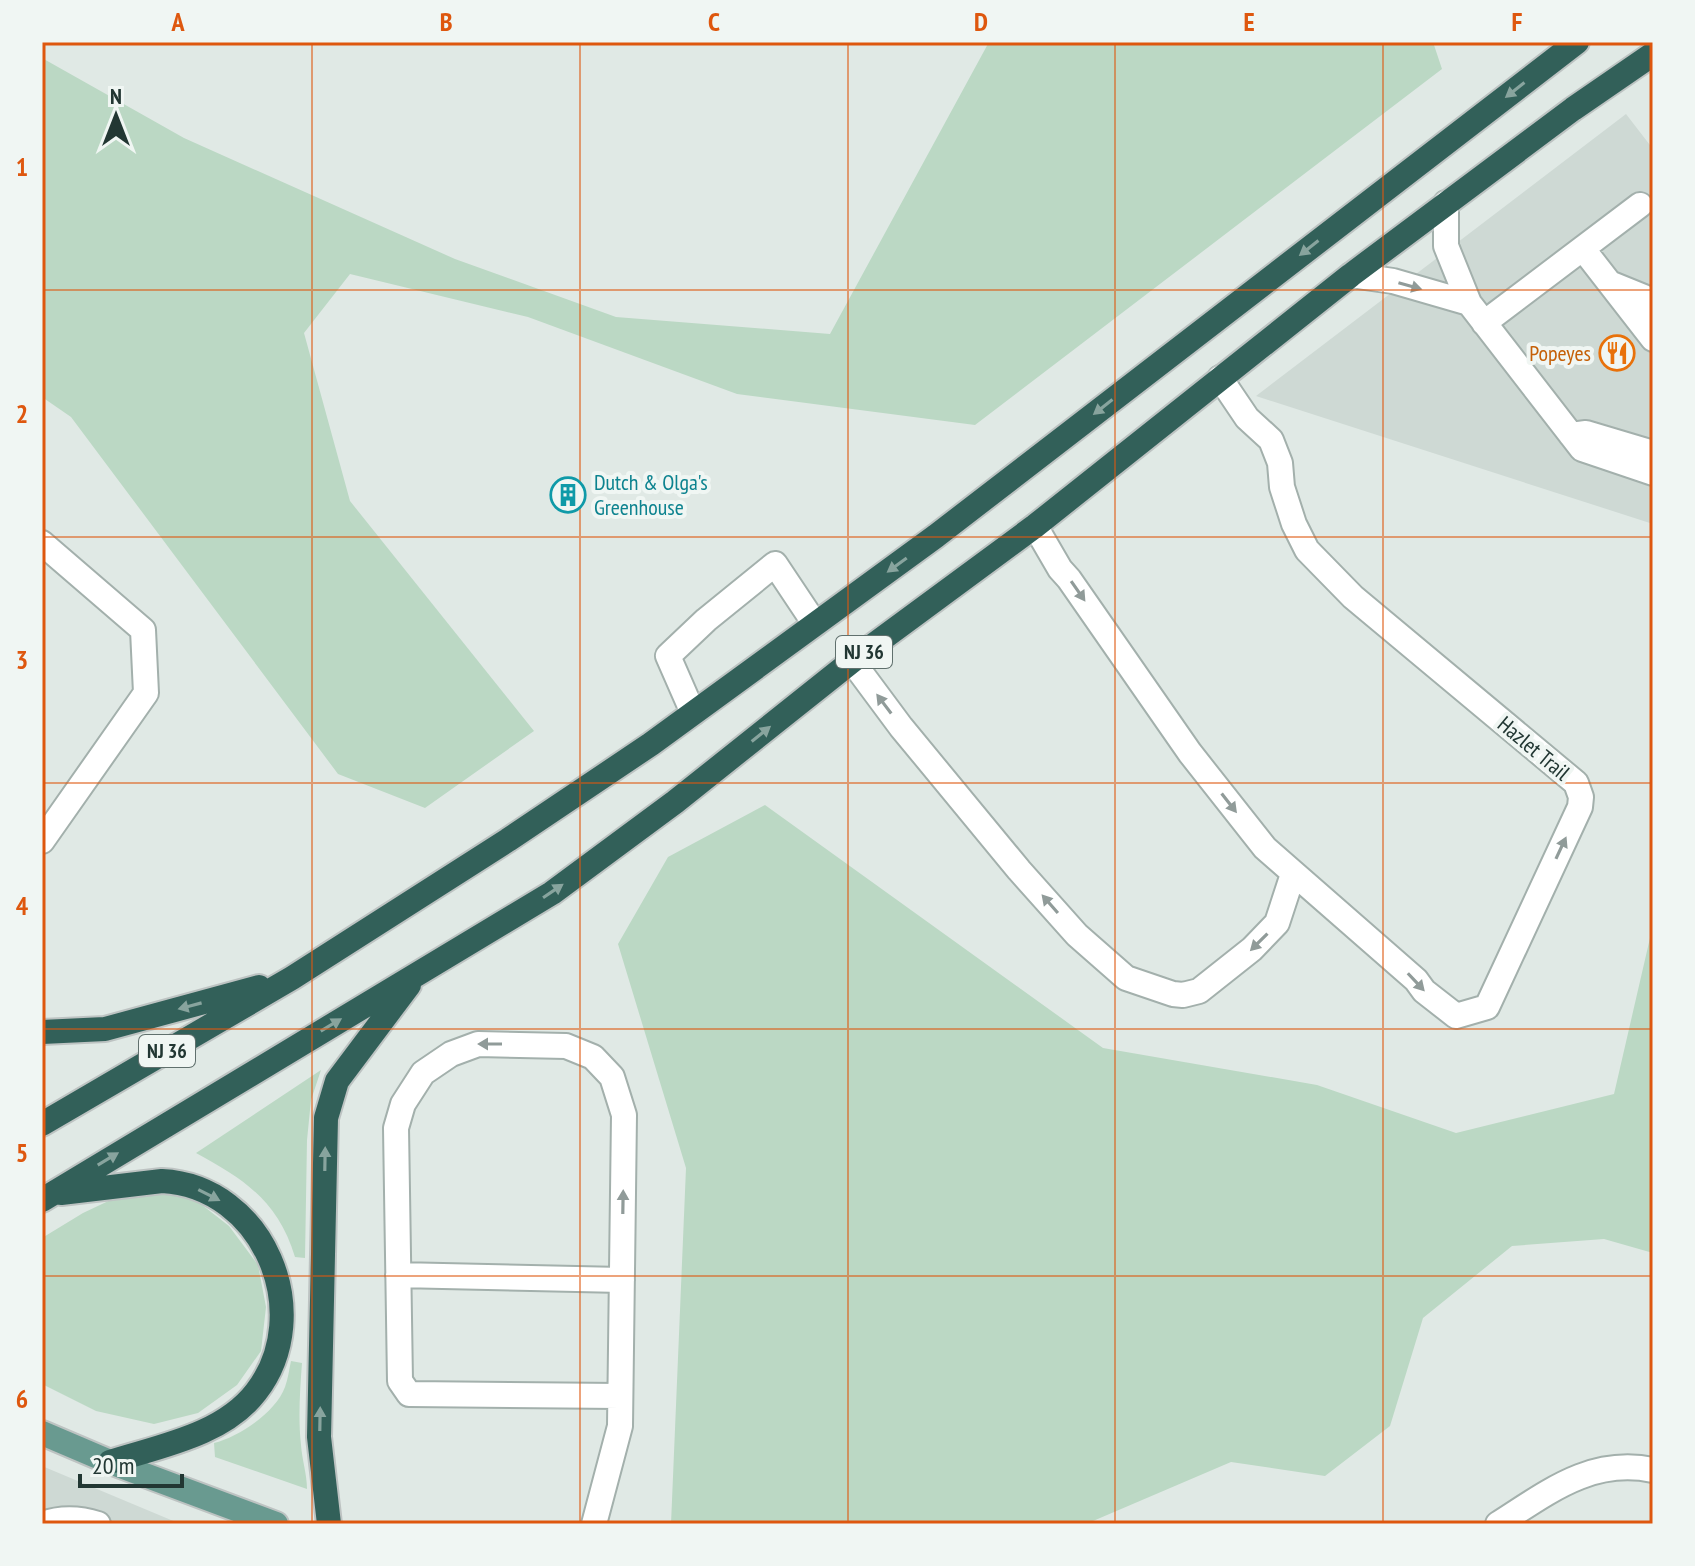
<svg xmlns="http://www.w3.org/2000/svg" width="1695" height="1566" viewBox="0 0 1695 1566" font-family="'PT Sans Narrow',sans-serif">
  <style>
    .built { fill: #ced9d4 }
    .green { fill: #bbd8c4 }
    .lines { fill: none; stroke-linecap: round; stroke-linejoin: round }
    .minor-casing { stroke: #a3b0ac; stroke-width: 28 }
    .major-casing { stroke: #bdc3c2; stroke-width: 28 }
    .highway-casing { stroke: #bdc3c2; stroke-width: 28 }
    .minor { stroke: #fff; stroke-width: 24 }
    .major { stroke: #699a90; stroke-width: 24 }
    .highway { stroke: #326059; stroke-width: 24 }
    .oneway { fill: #88a49e }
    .oneway2 { fill: #909b99 }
    .grid { fill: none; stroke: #de570e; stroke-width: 2; stroke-opacity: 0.55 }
    .labels { text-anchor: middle; stroke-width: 8; stroke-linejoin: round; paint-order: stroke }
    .shield { fill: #f0f6f3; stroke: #60706d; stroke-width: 2 }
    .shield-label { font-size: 20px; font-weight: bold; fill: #223733 }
    .food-label { font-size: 22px; fill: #c56008; stroke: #f0f6f3; text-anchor: end }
    .culture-label { font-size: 22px; fill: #0d838f; stroke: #f0f6f3; text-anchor: start }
    .street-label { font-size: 22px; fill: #223733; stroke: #f0f6f3 }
    .neatline { fill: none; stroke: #de570e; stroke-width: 3 }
    .grid-label { font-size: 26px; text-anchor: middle; font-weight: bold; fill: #de570e }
  </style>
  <rect width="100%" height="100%" fill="#e0e9e5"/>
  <path class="built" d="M 1626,114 L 1653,149 L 1653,524 L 1256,396 Z
    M 42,1466 L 171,1520 L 182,1524 L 42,1524 Z"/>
  <path class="green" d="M 989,42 L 1433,42 L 1442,69 L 975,425 L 737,394 L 528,317 L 350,274 L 304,333 L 350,501 L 534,731 L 425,808 L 338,774 L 71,417 L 42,397 L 42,58 L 184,138 L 455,259 L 616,317 L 830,334 Z
    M 765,805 L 1103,1048 L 1317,1085 L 1456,1133 L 1614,1094 L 1653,925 L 1653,1253 L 1604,1239 L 1512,1246 L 1423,1318 L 1390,1426 L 1325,1476 L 1231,1462 L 1086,1524 L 671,1524 L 686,1168 L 618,944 L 668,857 Z
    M 321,1070 L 311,1100 L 307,1140 L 305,1258 L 295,1257 C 278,1201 244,1179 196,1153 Z
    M 158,1192 L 197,1201 L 229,1226 L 258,1265 L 266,1307 L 261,1351 L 237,1385 L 198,1413 L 154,1424 L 96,1411 L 42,1384 L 42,1238 L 83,1213 L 119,1196 Z
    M 291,1361 L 302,1363 C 300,1390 298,1418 301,1445 C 302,1460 307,1474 307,1489 L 215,1457 L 214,1443 C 239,1437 276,1412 285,1387 C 288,1379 289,1370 291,1361 Z"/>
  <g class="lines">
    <defs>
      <path id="minor" d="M 1446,203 L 1446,246 L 1469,303 L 1582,449 L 1653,473
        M 1583,249 L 1653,339
        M 1351,275 L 1393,281 L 1469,303
        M 1612,284 L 1644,297 L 1653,308
        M 1484,323 L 1640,205
        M 1571,435 L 1586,433 L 1653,453
        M 1035,526 L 1060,569 L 1069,579 L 1190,753 L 1265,848 L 1416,980 L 1424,991 L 1456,1016 L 1487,1007 L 1580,807 L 1581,797 L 1576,783 L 1353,597 L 1307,550 L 1294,524 L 1282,487 L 1280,463 L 1271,440 L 1247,418 L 1220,378
        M 42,543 L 143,630 L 146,693 L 42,841
        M 852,661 L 901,727 L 1019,870 L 1077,935 L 1126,978 L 1173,994 L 1183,995 L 1199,991 L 1252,949 L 1277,923 L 1293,874
        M 693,713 L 668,656 L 706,620 L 775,564 L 815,624
        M 398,1275 L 622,1280
        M 43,1524 C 62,1517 79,1518 98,1524
        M 594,1524 L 620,1426 L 624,1115 L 612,1077 L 593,1057 L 566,1046 L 478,1044 L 451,1054 L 423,1073 L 403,1104 L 396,1128 L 400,1381 L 409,1394 L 620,1396
        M 1498,1524 C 1547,1493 1591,1457 1653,1470"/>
      <path id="major" d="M 42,1433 L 110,1462 L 276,1524"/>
      <path id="highway" d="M 42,1032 L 105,1029 L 259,987
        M 42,1124 L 292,978 L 508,840 L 651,744 L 936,536 L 1577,42
        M 61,1193 L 162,1181 C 263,1186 317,1313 256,1392 C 223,1435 160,1446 110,1462
        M 42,1200 L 552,893 L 675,802 L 852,661 L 1035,526 L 1351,275 L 1573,109 L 1653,54
        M 329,1524 L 319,1437 L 326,1118 L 337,1081 L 409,985"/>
    </defs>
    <use href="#minor" class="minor-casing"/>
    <use href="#major" class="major-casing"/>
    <use href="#highway" class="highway-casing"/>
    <use href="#minor" class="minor"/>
    <use href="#major" class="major"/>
    <use href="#highway" class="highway"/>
  </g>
  <defs><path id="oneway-solid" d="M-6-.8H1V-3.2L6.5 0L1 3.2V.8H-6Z" transform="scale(2)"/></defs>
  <g class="oneway">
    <use href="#oneway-solid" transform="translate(1515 90) rotate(142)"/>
    <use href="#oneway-solid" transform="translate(1309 248) rotate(142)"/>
    <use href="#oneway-solid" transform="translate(1103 407) rotate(142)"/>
    <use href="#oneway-solid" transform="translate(897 565) rotate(144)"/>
    <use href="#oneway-solid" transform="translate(761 734) rotate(-39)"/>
    <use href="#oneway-solid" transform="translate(553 891) rotate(-34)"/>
    <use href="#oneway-solid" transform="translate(190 1006) rotate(165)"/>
    <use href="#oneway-solid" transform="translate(331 1025) rotate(-31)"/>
    <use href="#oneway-solid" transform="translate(108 1159) rotate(-31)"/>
    <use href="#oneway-solid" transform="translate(325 1159) rotate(-89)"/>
    <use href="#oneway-solid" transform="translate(209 1195) rotate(27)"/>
    <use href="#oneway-solid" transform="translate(320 1419) rotate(-89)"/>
  </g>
  <g class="oneway2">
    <use href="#oneway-solid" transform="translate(1410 286) rotate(16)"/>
    <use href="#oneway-solid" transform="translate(1078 591) rotate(55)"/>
    <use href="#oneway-solid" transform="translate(884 704) rotate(-127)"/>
    <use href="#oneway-solid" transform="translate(1229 803) rotate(52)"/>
    <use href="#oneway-solid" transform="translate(1561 848) rotate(-65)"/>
    <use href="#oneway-solid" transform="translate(1050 904) rotate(-131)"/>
    <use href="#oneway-solid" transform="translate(1259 942) rotate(135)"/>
    <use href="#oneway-solid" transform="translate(1416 982) rotate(47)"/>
    <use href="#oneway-solid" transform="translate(490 1044) rotate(-180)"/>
    <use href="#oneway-solid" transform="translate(623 1202) rotate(-89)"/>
  </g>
  <path class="grid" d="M 312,42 L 312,1524M 580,42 L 580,1524M 848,42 L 848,1524M 1115,42 L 1115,1524M 1383,42 L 1383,1524M 42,290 L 1653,290M 42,537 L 1653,537M 42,783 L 1653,783M 42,1029 L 1653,1029M 42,1276 L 1653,1276"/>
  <defs>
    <symbol id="restaurant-ring" viewBox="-11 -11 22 22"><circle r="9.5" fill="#f0f6f3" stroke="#e8710a" stroke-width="1.5"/><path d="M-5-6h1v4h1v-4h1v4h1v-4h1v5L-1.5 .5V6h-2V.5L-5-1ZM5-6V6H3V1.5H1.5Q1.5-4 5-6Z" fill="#e8710a"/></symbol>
    <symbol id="building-ring" viewBox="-11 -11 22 22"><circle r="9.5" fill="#f0f6f3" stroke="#0f9aa8" stroke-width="1.5"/><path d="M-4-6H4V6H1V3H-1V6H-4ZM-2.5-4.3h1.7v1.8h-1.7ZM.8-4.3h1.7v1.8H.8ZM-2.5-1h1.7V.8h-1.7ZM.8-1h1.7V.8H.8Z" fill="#0f9aa8"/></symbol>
  </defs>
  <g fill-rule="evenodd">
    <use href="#restaurant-ring" x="1597" y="333" width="40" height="40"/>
    <use href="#building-ring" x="548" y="475" width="40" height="40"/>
  </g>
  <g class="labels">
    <g class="shield">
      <rect x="836" y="636" width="56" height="32" rx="6"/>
      <rect x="139" y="1035" width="56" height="32" rx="6"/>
    </g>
    <g class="shield-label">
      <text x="864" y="659">NJ 36</text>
      <text x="167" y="1058">NJ 36</text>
    </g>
    <g class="food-label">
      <text x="1591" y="361">Popeyes</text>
    </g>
    <g class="culture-label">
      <text x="594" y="490">Dutch &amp; Olga's<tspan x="594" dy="25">Greenhouse</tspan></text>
    </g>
    <g class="street-label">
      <text transform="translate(1534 748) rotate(40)" y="8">Hazlet Trail</text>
    </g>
  </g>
  <rect width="1695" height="1566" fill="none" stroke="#f0f6f3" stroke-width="88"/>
  <g transform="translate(116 116)" stroke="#f0f6f3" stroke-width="6" paint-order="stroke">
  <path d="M0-6L14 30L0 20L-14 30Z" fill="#223733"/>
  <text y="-12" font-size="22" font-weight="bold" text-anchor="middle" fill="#223733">N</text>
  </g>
  <path d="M80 1474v12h102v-12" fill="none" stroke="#223733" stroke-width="4"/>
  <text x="92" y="1474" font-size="24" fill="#223733" stroke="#f0f6f3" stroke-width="6" paint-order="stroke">20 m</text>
  <rect x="44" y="44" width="1607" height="1478" class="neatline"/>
  <g class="grid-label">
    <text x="178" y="31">A</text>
    <text x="446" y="31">B</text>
    <text x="714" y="31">C</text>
    <text x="981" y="31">D</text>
    <text x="1249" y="31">E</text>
    <text x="1517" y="31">F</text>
    <text x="22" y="176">1</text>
    <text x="22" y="423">2</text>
    <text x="22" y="669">3</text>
    <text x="22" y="915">4</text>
    <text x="22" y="1162">5</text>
    <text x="22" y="1408">6</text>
  </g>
</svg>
